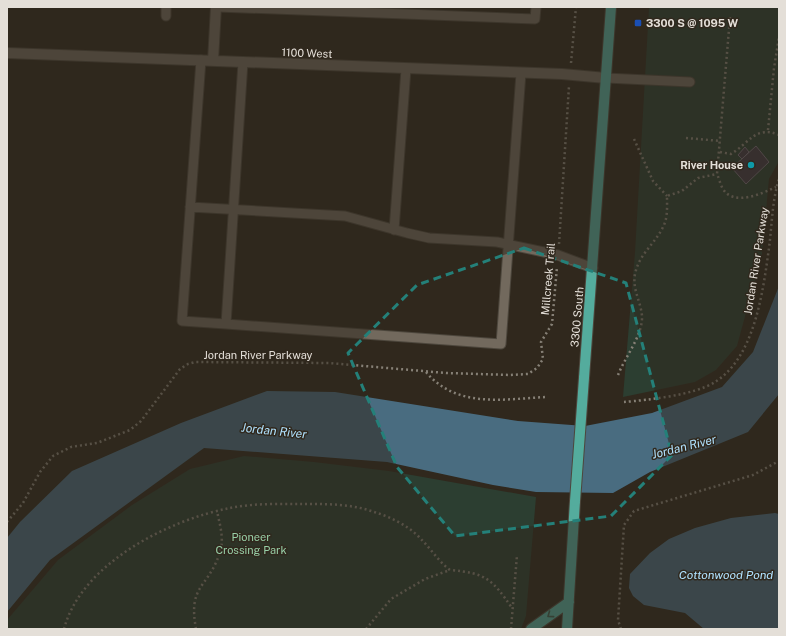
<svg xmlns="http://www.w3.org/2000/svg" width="786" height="636" viewBox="0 0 786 636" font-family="'Public Sans',sans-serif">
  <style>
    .green { fill: #2c3e31 }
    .water { fill: #496c80 }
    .building { fill: #423944; stroke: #756c78 }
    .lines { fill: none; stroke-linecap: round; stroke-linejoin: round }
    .lane-casing { stroke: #4d473d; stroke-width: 11 }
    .street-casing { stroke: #4d473d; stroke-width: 12 }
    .primary-casing { stroke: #4d473d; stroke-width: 12 }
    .path { stroke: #868076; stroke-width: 2.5; stroke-dasharray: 2 3; stroke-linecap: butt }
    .lane { stroke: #72695d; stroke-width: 9 }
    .street { stroke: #72695d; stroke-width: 10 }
    .primary { stroke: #54ac9d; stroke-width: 10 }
    .primary-bridge-casing { stroke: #4d473d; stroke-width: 12; stroke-linecap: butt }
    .primary-bridge { stroke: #54ac9d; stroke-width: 10 }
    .oneway { stroke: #3e5d50 }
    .marked { fill: none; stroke: #248079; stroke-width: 3; stroke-dasharray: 8 5; stroke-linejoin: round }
    .transit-dot { fill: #1a4fb4; stroke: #30281d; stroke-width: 1.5 }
    .culture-dot { fill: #0f9aa8; stroke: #30281d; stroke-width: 1.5 }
    .labels { text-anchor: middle; stroke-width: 3; stroke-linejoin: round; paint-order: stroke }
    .poi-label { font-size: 11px; font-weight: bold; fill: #e4dfd8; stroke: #30281d; text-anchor: start }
    .street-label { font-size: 11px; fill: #e4dfd8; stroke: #30281d }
    .park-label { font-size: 11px; fill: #97cfa7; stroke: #30281d }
    .water-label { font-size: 12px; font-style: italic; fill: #afe1fe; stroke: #30281d }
  </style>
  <rect width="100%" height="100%" fill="#30281d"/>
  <path class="green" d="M 649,7 L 779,7 L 779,161 L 769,179 L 762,254 L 737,346 L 716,370 L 695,382 L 623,397 L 635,252 Z
    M 244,456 L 314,462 L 389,471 L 536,497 L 526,616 L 521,629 L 7,629 L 7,620 L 58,560 L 132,505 L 190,469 Z"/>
  <path class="water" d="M 779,286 L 779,394 L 748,432 L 650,472 L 613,493 L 536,492 L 493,485 L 387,462 L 204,448 L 50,560 L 7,612 L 7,538 L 20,522 L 72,471 L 181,423 L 267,391 L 335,392 L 518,421 L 585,426 L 652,413 L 722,387 L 753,352 Z
    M 775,513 L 779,514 L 779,629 L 704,629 L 685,613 L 644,605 L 633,596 L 629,588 L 630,574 L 650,553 L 669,539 L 695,528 L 731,518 Z"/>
  <path class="building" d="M 756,146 L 769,162 L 746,184 L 732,168 Z
    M 745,147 L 749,152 L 742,159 L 738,155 Z"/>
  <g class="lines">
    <defs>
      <path id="lane" d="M 218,7 L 535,19 L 536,7
        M 166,16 L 166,7
        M 201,60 L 182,321 L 226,324 L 243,62
        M 606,78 L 690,82
        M 190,207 L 345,216 L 407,233 L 429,238 L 497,242 L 558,255 L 593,268
        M 394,230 L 406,69
        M 226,324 L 501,344 L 521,73"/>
      <path id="street" d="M 7,53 L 562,74 L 606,78
        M 213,61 L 216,7"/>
      <path id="primary" d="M 584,378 L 611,7
        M 531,629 L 569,602
        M 567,629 L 575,501"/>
    </defs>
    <use href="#lane" class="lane-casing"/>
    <use href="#street" class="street-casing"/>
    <use href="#primary" class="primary-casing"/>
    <path class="path" d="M 730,17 L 717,174 C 719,178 720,184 723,189 C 734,207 763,193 776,187
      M 571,63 L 576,7
      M 768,130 L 774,68 L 779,37
      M 686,138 L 721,141
      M 634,139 L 653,181 L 667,196
      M 720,152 L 731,154 C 749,143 756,125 779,135
      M 559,244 L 569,86
      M 426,372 C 457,409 504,399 546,397
      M 618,375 C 625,357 643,335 642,316 C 641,302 632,289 635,274 C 639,254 655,244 663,227 C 668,218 667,206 667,196 L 682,191 L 698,178 L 717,174
      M 624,402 C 648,400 695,395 715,382 C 755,357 763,291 769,248 C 772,225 772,201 779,179
      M 7,522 L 23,503 L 40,472 L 53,456 L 71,447 L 97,443 L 130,430 L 141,421 L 180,369 L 188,364 L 195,362 L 329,363 L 446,373 L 510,375 L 528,374 L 537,368 L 543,359 L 541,342 L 552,324 L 557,267
      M 64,629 C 81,564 168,520 230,508 C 254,503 281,504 305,504 C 329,504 352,504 374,512 C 391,517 409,526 421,539 C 431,549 439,562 450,570 C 486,573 492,579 512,608
      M 196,629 C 188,585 207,589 219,555 C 225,540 220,526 217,511
      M 366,629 L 391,599 L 425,579 L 450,570
      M 511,629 L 517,555
      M 621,629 L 618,620 L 624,525 L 634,511 L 753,475 L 779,461"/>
    <use href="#lane" class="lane"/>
    <use href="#street" class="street"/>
    <use href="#primary" class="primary"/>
    <defs>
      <path id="primary-bridge" d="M 575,501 L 584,378"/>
    </defs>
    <use href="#primary-bridge" class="primary-bridge-casing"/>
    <use href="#primary-bridge" class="primary-bridge"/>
  </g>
  <defs><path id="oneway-chevron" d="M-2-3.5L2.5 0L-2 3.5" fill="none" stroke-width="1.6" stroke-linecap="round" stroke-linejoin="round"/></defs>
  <use class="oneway" href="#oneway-chevron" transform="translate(550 615) rotate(144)"/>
  <path d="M0 0H786V636H0ZM 524,248 L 626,283 L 672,455 L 611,516 L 455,536 L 397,467 L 348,353 L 417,285 Z" fill="#30281d" fill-opacity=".55" fill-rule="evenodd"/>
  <path class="marked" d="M 524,248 L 626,283 L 672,455 L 611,516 L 455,536 L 397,467 L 348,353 L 417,285 Z"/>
  <rect class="transit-dot" x="634" y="19" width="8" height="8" rx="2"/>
  <circle class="culture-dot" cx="751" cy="165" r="4"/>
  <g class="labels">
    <g class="poi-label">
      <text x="646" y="27">3300 S @ 1095 W</text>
      <text x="743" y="169" text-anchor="end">River House</text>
    </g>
    <g class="street-label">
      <text transform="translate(307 53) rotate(2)" y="4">1100 West</text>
      <text transform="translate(756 261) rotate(-81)" y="4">Jordan River Parkway</text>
      <text transform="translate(548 279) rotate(-85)" y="4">Millcreek Trail</text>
      <text transform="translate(577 317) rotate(-85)" y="4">3300 South</text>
      <text x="258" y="359">Jordan River Parkway</text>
    </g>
    <g class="park-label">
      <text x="251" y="541">Pioneer<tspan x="251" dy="13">Crossing Park</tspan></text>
    </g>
    <g class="water-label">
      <text transform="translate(274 431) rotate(6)" y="4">Jordan River</text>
      <text transform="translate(684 447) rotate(-14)" y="4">Jordan River</text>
      <text x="726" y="579">Cottonwood Pond</text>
    </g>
  </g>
  <rect width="786" height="636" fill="none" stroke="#e4dfd8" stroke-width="16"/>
</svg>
